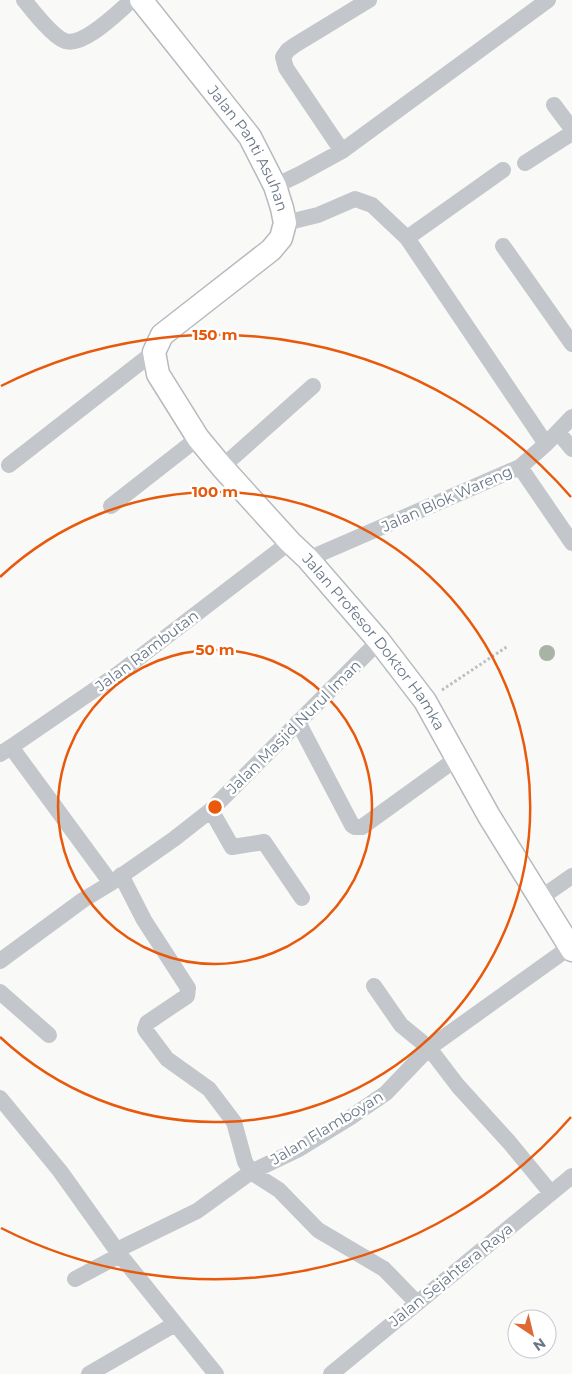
<svg xmlns="http://www.w3.org/2000/svg" width="572" height="1374" viewBox="0 0 572 1374" font-family="Montserrat,sans-serif">
  <style>
    .lines { fill: none; stroke-linecap: round; stroke-linejoin: round }
    .secondary-casing { stroke: #b5babf; stroke-width: 25 }
    .path { stroke: #bdbfc2; stroke-width: 3; stroke-dasharray: 2.5 2.5; stroke-linecap: butt }
    .street { stroke: #c3c6ca; stroke-width: 16 }
    .secondary { stroke: #fff; stroke-width: 22 }
    .tree { fill: #a8b3a6 }
    .ring { fill: none; stroke: #e8590c; stroke-width: 2.5 }
    .labels { text-anchor: middle; stroke-width: 5; stroke-linejoin: round; paint-order: stroke }
    .street-label { font-size: 15px; fill: #697787; stroke: #fff }
    .centre { fill: #e8590c; stroke: #fff; stroke-width: 2.5 }
    .ring-label { font-size: 15px; text-anchor: middle; font-weight: bold; fill: #e8590c; stroke: #fff; stroke-width: 5; stroke-linejoin: round; paint-order: stroke }
  </style>
  <rect width="100%" height="100%" fill="#f9f9f7"/>
  <g class="lines">
    <defs>
      <g id="secondary">
        <path id="s1" d="M 141,0 L 250,137 L 275,186 L 282,208 L 285,223 L 281,238 L 271,250 L 162,335 L 154,352 L 158,374 L 198,438 L 222,467 L 290,542 L 308,559 L 379,641 L 425,701 L 489,816 L 572,950"/>
      </g>
    </defs>
    <use href="#secondary" class="secondary-casing"/>
    <path class="path" d="M 442,690 L 508,646"/>
    <path class="street" d="M 24,0 C 32,10 53,37 65,41 C 84,47 118,12 132,0
      M 554,105 L 572,129
      M 342,151 L 286,68 L 283,57 L 288,50 L 295,45 L 369,0
      M 525,163 L 572,133
      M 275,186 L 300,174 L 342,151 L 548,0
      M 285,223 L 318,215 L 355,199 L 372,205 L 407,238 L 546,444
      M 407,238 L 503,170
      M 503,246 L 572,344
      M 558,432 L 572,449
      M 9,465 L 154,352
      M 222,467 L 313,386
      M 520,467 L 572,543
      M 111,506 L 198,438
      M 308,559 L 520,467 L 546,444 L 572,417
      M 298,722 L 352,825 L 355,827 L 362,827 L 456,759
      M 0,754 L 11,747 L 119,673 L 290,542
      M 211,810 L 232,847 L 264,842 L 302,898
      M 121,875 L 144,920 L 188,988 L 187,996 L 147,1023 L 145,1029 L 146,1031 L 167,1059 L 209,1089 L 234,1122 L 245,1162 L 251,1172 L 279,1190 L 318,1230 L 384,1269 L 417,1303
      M 111,883 L 174,839 L 211,810 L 379,641
      M 539,899 L 572,876
      M 0,961 L 83,900 L 111,883 L 11,747
      M 374,986 L 401,1025 L 429,1048 L 458,1086 L 509,1142 L 551,1193
      M 0,992 L 49,1035
      M 0,1098 L 60,1171 L 120,1255 L 216,1374
      M 117,1250 L 197,1211 L 251,1172 L 299,1149 L 351,1117 L 386,1093 L 429,1048 L 570,947
      M 75,1279 L 120,1255
      M 89,1374 L 175,1324
      M 331,1374 L 572,1176"/>
    <use href="#secondary" class="secondary"/>
  </g>
  <circle class="tree" cx="547" cy="653" r="8"/>
  <g class="ring">
    <circle cx="215" cy="807" r="157"/>
    <path d="M0 577A315 315 0 1 1 0 1037"/>
    <path d="M571 1117A472 472 0 0 1 1 1228M1 386A472 472 0 0 1 571 497"/>
  </g>
  <g class="labels">
    <g class="street-label">
      <text dy="5" stroke="none"><textPath href="#s1" startOffset="184">Jalan Panti Asuhan</textPath></text>
      <text transform="translate(447 499) rotate(-24)" y="5">Jalan Blok Wareng</text>
      <text dy="5" stroke="none"><textPath href="#s1" startOffset="824">Jalan Profesor Doktor Hamka</textPath></text>
      <text transform="translate(147 651) rotate(-37)" y="5">Jalan Rambutan</text>
      <text transform="translate(294 727) rotate(-45)" y="5">Jalan Masjid Nurul Iman</text>
      <text transform="translate(327 1128) rotate(-31)" y="5">Jalan Flamboyan</text>
      <text transform="translate(451 1275) rotate(-39)" y="5">Jalan Sejahtera Raya</text>
    </g>
  </g>
  <circle cx="215" cy="807" r="8" class="centre"/>
  <g class="ring-label">
    <text x="215" y="340">150 m</text>
    <text x="215" y="497">100 m</text>
    <text x="215" y="655">50 m</text>
  </g>
  <g transform="translate(532 1334) rotate(145)"><circle r="24" fill="#ffffff" stroke="#c3c9cf"/>
  <path d="M0-4L9 19L0 12L-9 19Z" fill="#df6a31"/>
  <text y="-8" font-size="14" font-weight="bold" text-anchor="middle" fill="#697787">N</text>
  </g>
</svg>
